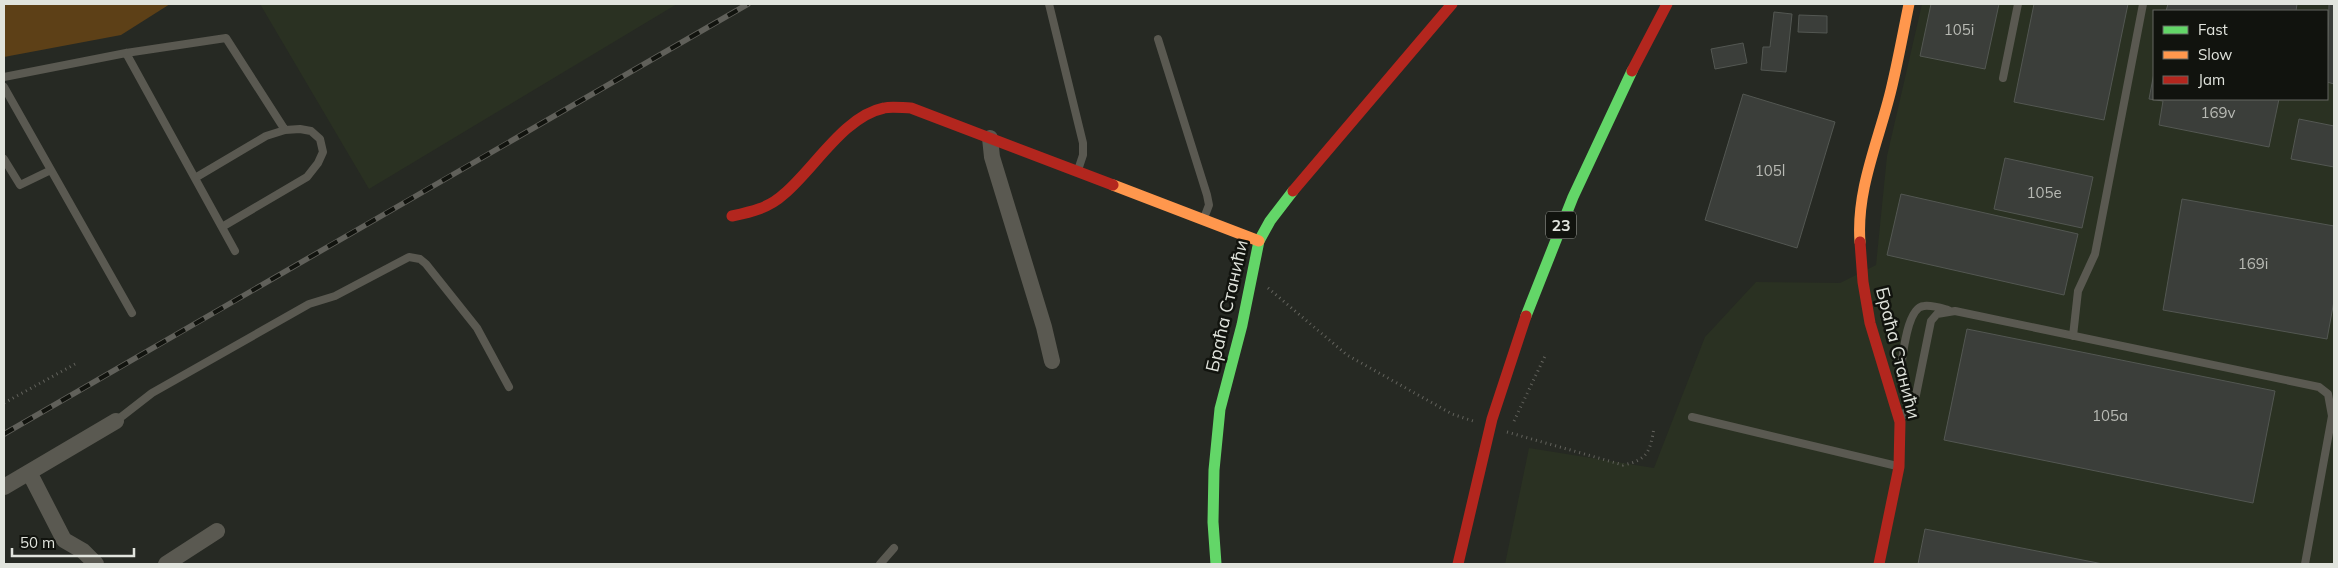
<svg xmlns="http://www.w3.org/2000/svg" width="2338" height="568" viewBox="0 0 2338 568" font-family="Mulish,sans-serif">
  <style>
    .built { fill: #2a3122; fill-rule: evenodd }
    .green { fill: #5d4017 }
    .building { fill: #3b3e3a; stroke: #535752 }
    .lines { fill: none; stroke-linecap: round; stroke-linejoin: round }
    .path { stroke: #63635d; stroke-width: 3; stroke-dasharray: 1 4; stroke-linecap: butt }
    .lane { stroke: #5a5951; stroke-width: 8 }
    .street { stroke: #5a5951; stroke-width: 16 }
    .fast { stroke: #63d668; stroke-width: 11 }
    .slow { stroke: #ff974d; stroke-width: 11 }
    .jam { stroke: #b3261e; stroke-width: 11 }
    .rail-casing { stroke: #60605a; stroke-width: 5.5 }
    .rail { stroke: #11130e; stroke-width: 4; stroke-dasharray: 11; stroke-linecap: butt }
    .labels { text-anchor: middle; stroke-width: 5; stroke-linejoin: round; paint-order: stroke }
    .number-label { font-size: 15px; fill: #b8bab4 }
    .shield { fill: #11130e; stroke: #a3a59f; stroke-width: 1 }
    .shield-label { font-size: 16px; font-weight: bold; fill: #e1e4dd }
    .street-label { font-size: 18px; fill: #e1e4dd; stroke: #11130e }
  </style>
  <rect width="100%" height="100%" fill="#262923"/>
  <path class="built" d="M 260,4 L 677,4 L 369,189 Z
    M 1922,4 L 2334,4 L 2334,564 L 1505,564 L 1529,448 L 1654,468 L 1705,337 L 1756,282 L 1840,283 L 1876,265 L 1887,156 ZM 2154,11 L 2327,11 L 2327,99 L 2154,99 Z"/>
  <path class="green" d="M 4,4 L 170,4 L 121,35 L 4,57 Z"/>
  <path class="building" d="M 1931,4 L 1999,4 L 1985,69 L 1920,56 Z
    M 2034,4 L 2128,4 L 2104,120 L 2014,102 Z
    M 2168,4 L 2297,4 L 2296,11 L 2166,11 Z
    M 2329,4 L 2334,4 L 2334,84 L 2327,82 Z
    M 1774,12 L 1792,14 L 1786,72 L 1761,70 L 1763,47 L 1770,47 Z
    M 1799,15 L 1827,16 L 1827,33 L 1798,32 Z
    M 1743,43 L 1747,63 L 1715,69 L 1711,49 Z
    M 2154,73 L 2154,99 L 2279,99 L 2269,147 L 2159,125 L 2163,101 L 2149,99 Z
    M 1743,94 L 1835,122 L 1797,248 L 1705,220 Z
    M 2299,119 L 2334,126 L 2334,167 L 2291,159 Z
    M 2005,158 L 2093,177 L 2082,228 L 1994,209 Z
    M 1901,194 L 2078,234 L 2064,295 L 1887,255 Z
    M 2182,199 L 2334,226 L 2334,301 L 2327,339 L 2163,310 Z
    M 1967,329 L 2275,391 L 2253,503 L 1944,440 Z
    M 1925,529 L 2103,564 L 1918,564 Z"/>
  <g class="lines">
    <path class="path" d="M 1268,288 L 1347,355 L 1452,414 L 1473,421
      M 4,403 L 77,363
      M 1514,421 L 1546,354
      M 1507,432 L 1623,465 C 1648,460 1650,451 1654,428"/>
    <path class="lane" d="M 1049,4 L 1083,143 L 1083,155 L 1078,170
      M 1158,39 L 1207,195 L 1209,205 L 1204,218
      M 126,53 L 235,251
      M 4,77 L 126,53 L 226,38 L 285,130
      M 2003,78 L 2018,4
      M 4,87 L 132,313
      M 4,159 L 20,185 L 51,170
      M 195,178 L 266,136 L 285,130 L 300,129 L 311,131 L 320,139 L 323,152 L 318,163 L 307,177 L 222,227
      M 2073,336 L 2078,291 L 2095,254 L 2143,4
      M 1900,377 C 1902,362 1906,307 1924,306 C 1932,305 1941,308 1948,310
      M 1903,416 L 1916,395 L 1931,321 L 1937,314 L 1955,311 L 2319,387 L 2328,394 L 2332,416 L 2305,564
      M 1692,417 L 1897,466
      M 116,421 L 152,393 L 309,304 L 335,296 L 409,257 L 420,259 L 426,264 L 477,328 L 509,387
      M 880,564 L 894,548"/>
    <path class="street" d="M 990,138 L 992,157 L 1044,327 L 1052,361
      M 29,472 L 64,540 L 83,551 L 96,564
      M 4,487 L 116,421
      M 166,564 L 217,531"/>
    <path class="fast" d="M 1526,316 L 1573,197 L 1632,71
      M 1216,564 L 1213,522 L 1214,470 L 1220,409 L 1242,325 L 1259,241 L 1270,221 L 1293,191"/>
    <path class="slow" d="M 1113,185 L 1259,241
      M 1860,242 C 1856,189 1879,140 1891,90 C 1898,61 1903,33 1909,4"/>
    <path class="jam" d="M 1632,71 L 1667,4
      M 1293,191 L 1452,4
      M 732,216 C 751,212 769,208 784,194 C 814,169 844,116 884,108 C 892,106 903,108 911,108 L 1113,185
      M 1860,242 L 1863,282 L 1870,323 L 1900,422 L 1899,467 L 1879,564
      M 1458,564 L 1492,419 L 1526,316"/>
    <defs>
      <path id="rail" d="M 4,434 L 748,4"/>
    </defs>
    <use href="#rail" class="rail-casing"/>
    <use href="#rail" class="rail"/>
  </g>
  <g class="labels">
    <g class="number-label">
      <text x="1959" y="35">105i</text>
      <text x="2218" y="118">169v</text>
      <text x="1770" y="176">105l</text>
      <text x="2044" y="198">105e</text>
      <text x="2253" y="269">169i</text>
      <text x="2110" y="421">105a</text>
    </g>
    <rect class="shield" x="1546" y="211.5" width="30" height="27" rx="4"/>
    <g class="shield-label">
      <text x="1561" y="231">23</text>
    </g>
    <g class="street-label">
      <text transform="translate(1227 306) rotate(-77)" y="6">Браћа Станићи</text>
      <text transform="translate(1898 353) rotate(76)" y="6">Браћа Станићи</text>
    </g>
  </g>
  <rect width="2338" height="568" fill="none" stroke="#e1e4dd" stroke-width="10"/>
  <rect x="2153" y="10" width="175" height="90" fill="#11130e" stroke="#646761"/>
  <rect x="2163" y="26" width="25" height="8" fill="#63d668" stroke="#646761"/>
  <text x="2198" y="35" font-size="15" fill="#e1e4dd">Fast</text>
  <rect x="2163" y="51" width="25" height="8" fill="#ff974d" stroke="#646761"/>
  <text x="2198" y="60" font-size="15" fill="#e1e4dd">Slow</text>
  <rect x="2163" y="76" width="25" height="8" fill="#b3261e" stroke="#646761"/>
  <text x="2198" y="85" font-size="15" fill="#e1e4dd">Jam</text>
  <path d="M12 548v8h122v-8" fill="none" stroke="#e1e4dd" stroke-width="2.5"/>
  <text x="20" y="548" font-size="15" fill="#e1e4dd" stroke="#11130e" stroke-width="4" paint-order="stroke">50 m</text>
</svg>
